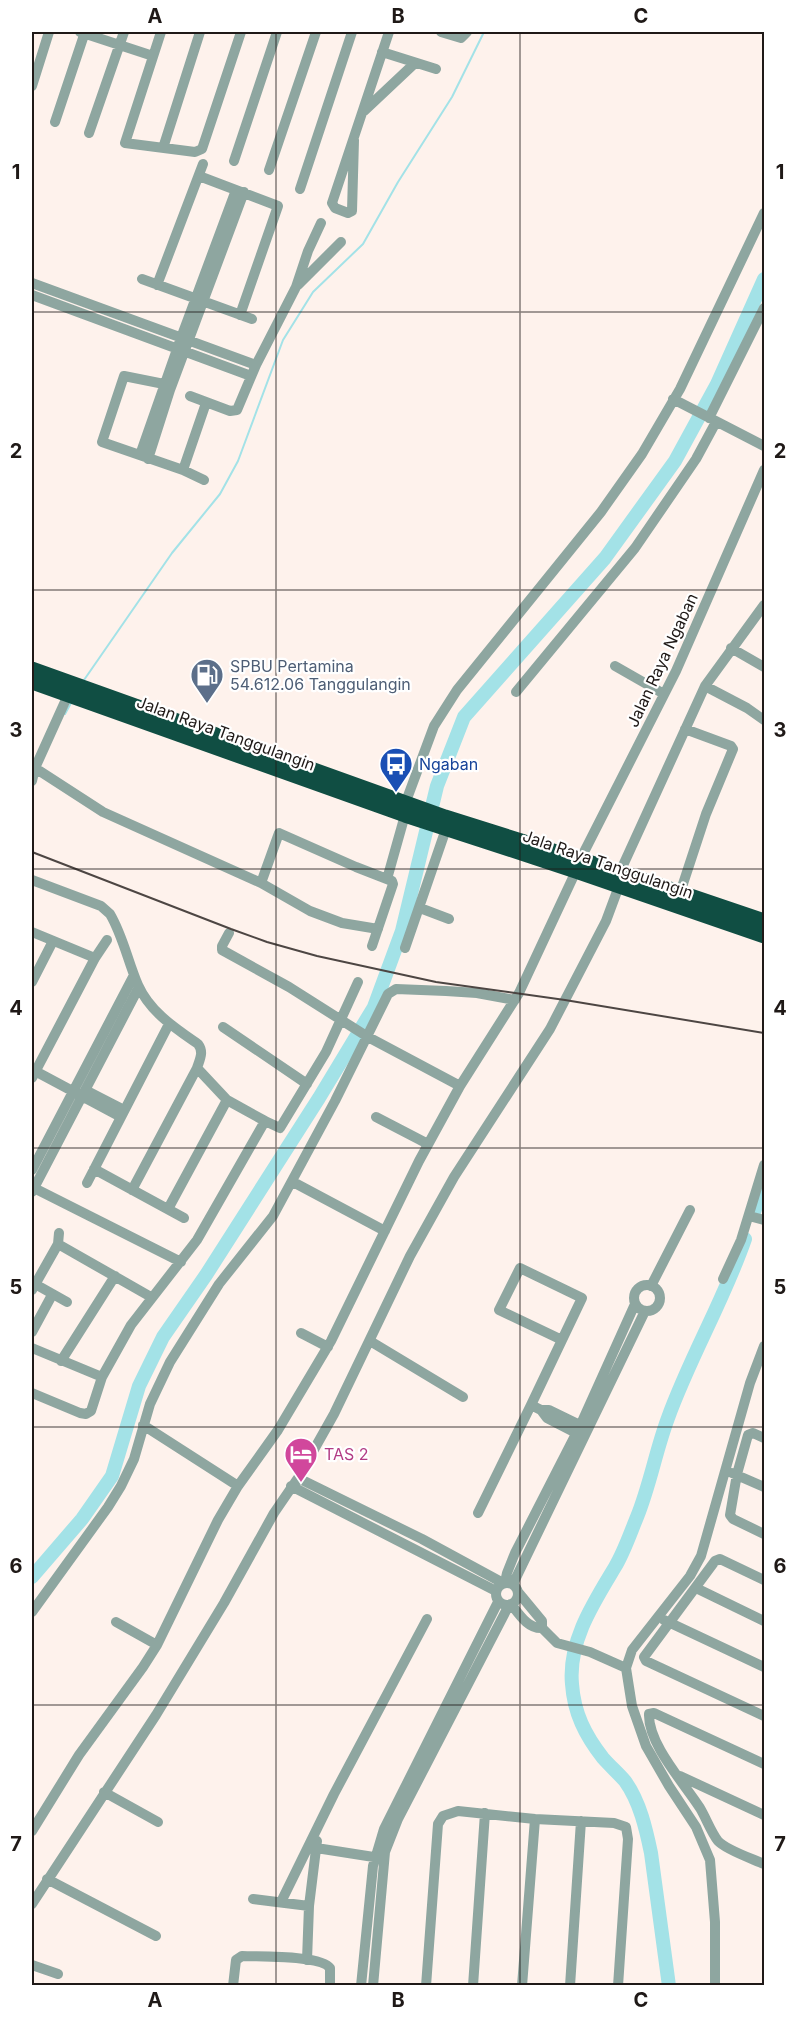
<svg xmlns="http://www.w3.org/2000/svg" width="796" height="2017" viewBox="0 0 796 2017" font-family="Inter,sans-serif">
  <style>
    .lines { fill: none; stroke-linecap: round; stroke-linejoin: round }
    .stream { stroke: #a3e2e7; stroke-width: 2 }
    .river { stroke: #a3e2e7; stroke-width: 14 }
    .minor { stroke: #8ea6a0; stroke-width: 10 }
    .highway { stroke: #104e43; stroke-width: 15 }
    .rail { stroke: #4d4643; stroke-width: 2 }
    .grid { fill: none; stroke: #1f1917; stroke-width: 1.5; stroke-opacity: 0.55 }
    .labels { text-anchor: middle; stroke-width: 4.5; stroke-linejoin: round; paint-order: stroke }
    .street-label { font-size: 16px; fill: #1f1917; stroke: #fff }
    .service-label { font-size: 16px; fill: #4e5e75; stroke: #fff; text-anchor: start }
    .transit-label { font-size: 16px; fill: #164399; stroke: #fff; text-anchor: start }
    .hotel-label { font-size: 16px; fill: #b23c85; stroke: #fff; text-anchor: start }
    .neatline { fill: none; stroke: #1f1917; stroke-width: 2 }
    .grid-label { font-size: 20px; text-anchor: middle; font-weight: bold; fill: #1f1917 }
  </style>
  <rect width="100%" height="100%" fill="#fef2ec"/>
  <g class="lines">
    <path class="stream" d="M 84,680 L 172,553 L 220,494 L 238,461 L 283,340 L 313,292 L 363,244 L 398,182 L 452,97 L 484,32
      M 65,714 L 71,703
      M 32,796 L 33,784"/>
    <path class="river" d="M 754,1212 L 764,1183
      M 32,1577 L 82,1519 L 112,1476 L 139,1386 L 163,1337 L 206,1275 L 319,1098 L 374,1007 L 402,931 L 437,786 L 464,717 L 605,558 L 675,461 L 717,384 L 764,279
      M 669,1986 L 651,1853 C 646,1829 640,1802 625,1781 C 618,1773 610,1766 603,1758 C 585,1735 574,1713 572,1684 C 568,1641 594,1602 615,1567 C 624,1552 630,1534 637,1517 C 650,1485 656,1450 668,1418 C 690,1357 724,1300 745,1239"/>
    <path class="minor" d="M 80,32 L 153,56
      M 161,32 L 125,143 L 195,152 L 202,149 L 241,32
      M 441,32 L 461,38 L 467,32
      M 382,52 L 436,69
      M 32,86 L 49,32
      M 364,111 L 415,63
      M 55,122 L 85,32
      M 89,133 L 124,32
      M 354,140 L 352,211 L 348,213 L 335,208 L 332,203 L 389,32
      M 163,148 L 200,32
      M 234,161 L 277,32
      M 269,170 L 316,32
      M 199,176 L 278,206 L 240,315
      M 300,189 L 352,32
      M 142,279 L 252,319
      M 32,283 L 256,365
      M 157,285 L 203,164
      M 298,285 L 341,242
      M 32,295 L 251,376
      M 164,384 L 124,376 L 102,442 L 183,470 L 204,480
      M 190,396 L 230,411 L 237,410 L 256,365 L 296,287 L 308,251 L 321,223
      M 673,399 L 764,446
      M 709,418 L 764,308
      M 140,455 L 181,338 L 236,190
      M 148,459 L 170,390 L 244,192
      M 183,470 L 206,403
      M 731,648 L 764,667
      M 615,666 L 664,694
      M 705,686 L 747,708 L 764,720
      M 516,692 L 635,548 L 696,459 L 716,422
      M 35,768 L 103,812 L 261,883 L 310,911 L 342,923 L 378,929
      M 32,781 L 35,768 L 68,695
      M 405,804 L 434,726 L 457,690 L 601,512 L 642,454 L 680,389 L 764,213
      M 580,860 L 676,671 L 764,470
      M 620,872 L 705,686 L 764,605
      M 387,879 L 405,815
      M 32,880 L 101,906 L 110,914 C 123,936 128,962 138,985 C 150,1012 175,1028 198,1044 C 204,1052 200,1059 197,1068 L 227,1100 L 265,1121 L 197,1240 L 131,1325 L 102,1377 L 91,1411 L 86,1414 L 80,1413 L 32,1393
      M 261,883 L 279,833 L 356,867 L 392,881 L 393,884 L 372,946
      M 680,893 L 706,814 L 733,749 L 731,746 L 685,729
      M 420,908 L 449,919
      M 32,932 L 95,958 L 32,1078
      M 229,933 L 222,946 L 222,950 L 289,987 L 368,1037 L 460,1086
      M 405,948 L 446,829
      M 95,958 L 107,940
      M 32,982 L 53,941
      M 223,1027 L 307,1084
      M 35,1071 L 121,1117
      M 89,1092 L 124,1110
      M 376,1117 L 428,1144
      M 265,1121 L 280,1128 L 326,1052 L 358,982
      M 94,1169 L 184,1218
      M 32,1170 L 134,975
      M 293,1182 L 385,1231
      M 87,1183 L 169,1024
      M 32,1187 L 181,1262
      M 132,1190 L 197,1068
      M 32,1192 L 139,987
      M 168,1209 L 227,1100
      M 749,1216 L 764,1220
      M 58,1244 L 151,1297
      M 723,1279 L 741,1240 L 764,1165
      M 35,1284 L 67,1302
      M634 1298a13 13 0 1 1 26 0a13 13 0 1 1-26 0Z
      M 651,1286 L 690,1210
      M 32,1290 L 58,1244 L 59,1233
      M 32,1332 L 52,1295
      M 301,1333 L 328,1347
      M 370,1341 L 463,1397
      M 32,1348 L 102,1377
      M 61,1361 L 115,1276
      M 531,1405 L 582,1298 L 520,1268 L 499,1310 L 562,1340
      M 541,1410 L 547,1418 L 580,1435
      M 143,1425 L 238,1486
      M 764,1438 L 753,1433 L 748,1435 L 737,1474 L 730,1515 L 733,1519 L 764,1534
      M 732,1473 L 764,1487
      M 298,1478 L 422,1539 L 503,1583
      M 291,1486 L 496,1591
      M 478,1513 L 531,1405 L 541,1410 L 549,1410 L 586,1428
      M 764,1580 L 720,1559 L 715,1561 L 644,1657 L 646,1661 L 764,1716
      M 505,1582 L 507,1573 L 515,1553 L 580,1426 L 635,1304
      M496 1594a11 11 0 1 1 22 0a11 11 0 1 1-22 0Z
      M 513,1584 L 645,1311
      M 696,1588 L 764,1621
      M 518,1592 L 542,1621 L 542,1628
      M 511,1604 C 519,1614 528,1629 542,1628 L 557,1643 L 590,1652 L 626,1668
      M 32,1612 L 108,1507 L 121,1486 L 134,1459 L 150,1404 L 170,1362 L 219,1284 L 273,1216 L 335,1101 L 388,994 L 396,989 L 446,991 L 477,993 L 515,1000
      M 664,1620 L 764,1667
      M 116,1622 L 157,1645
      M 764,1764 L 654,1713 L 649,1714 C 648,1744 684,1783 700,1808 C 706,1818 711,1832 718,1841 C 726,1850 753,1859 764,1864
      M 680,1776 L 764,1815
      M 104,1792 L 158,1822
      M 32,1831 L 79,1755 L 143,1667 L 157,1645 L 218,1520 L 238,1486 L 278,1430 L 331,1341 L 419,1161 L 460,1086 L 519,993 L 576,871
      M 310,1847 L 380,1858
      M 47,1879 L 156,1936
      M 253,1899 L 309,1906
      M 281,1902 L 334,1794 L 427,1619
      M 32,1904 L 156,1715 L 224,1603 L 274,1513 L 298,1478 L 334,1414 L 410,1256 L 454,1177 L 550,1029 L 606,921 L 619,886
      M 307,1960 L 309,1906 L 317,1841
      M 32,1965 L 58,1974
      M 233,1986 L 236,1960 L 242,1956 C 260,1957 321,1955 330,1968 L 330,1986
      M 361,1986 L 373,1866 L 384,1829 L 498,1602
      M 373,1986 L 385,1852 L 398,1819 L 509,1605
      M 426,1986 L 438,1824 L 443,1816 L 458,1811 L 535,1819 L 614,1823 L 626,1827 L 628,1839 L 618,1986
      M 473,1986 L 485,1813
      M 522,1986 L 535,1819
      M 570,1986 L 581,1821
      M 715,1986 L 715,1922 L 710,1860 L 696,1827 L 669,1786 L 646,1746 L 632,1706 L 626,1668 L 632,1650 L 690,1576 L 701,1556 L 750,1383 L 764,1346"/>
    <path class="highway" d="M 32,669 L 445,817 L 620,872 L 764,921
      M 32,682 L 405,815 L 576,871 L 764,936"/>
    <path class="rail" d="M 32,852 L 231,929 L 267,942 L 317,956 L 436,982 L 565,1000 L 764,1033"/>
  </g>
  <path class="grid" d="M 276,32 L 276,1986M 520,32 L 520,1986M 32,312 L 764,312M 32,590 L 764,590M 32,869 L 764,869M 32,1148 L 764,1148M 32,1427 L 764,1427M 32,1705 L 764,1705"/>
  <defs>
    <symbol id="fuel-pin" viewBox="-11 -11 22 30"><path d="M0 17L-7.5 6A9.5 9.5 0 1 1 7.5 6Z" fill="#5c6f8a" stroke="#fff"/><path d="M-5.5-6h7V0h2V4h1.3V-2.5L3-4.5l.8-.8L6-3V5H2.5V1h-1V6h-7ZM-4.2-4.7v3.2H.2V-4.7Z" fill="#fff"/></symbol>
    <symbol id="bus-pin" viewBox="-11 -11 22 30"><path d="M0 17L-7.5 6A9.5 9.5 0 1 1 7.5 6Z" fill="#1a4fb4" stroke="#fff"/><path d="M-5-6H5V4H4V6H2V4H-2V6H-4V4H-5ZM-3.5-4V0h7V-4ZM-3.5 1.2v1.5H-2V1.2ZM2 1.2v1.5H3.5V1.2Z" fill="#fff"/></symbol>
    <symbol id="hotel-pin" viewBox="-11 -11 22 30"><path d="M0 17L-7.5 6A9.5 9.5 0 1 1 7.5 6Z" fill="#d1479c" stroke="#fff"/><path d="M-6-4.5h1.5V1H6V5H4.5V3h-9V5H-6ZM-4 0a1.8 1.8 0 1 1 3.6 0ZM.5 0V-2.5h3Q6-2.5 6 0Z" fill="#fff"/></symbol>
  </defs>
  <g fill-rule="evenodd">
    <use href="#fuel-pin" x="188" y="656" width="38" height="52"/>
    <use href="#bus-pin" x="377" y="745" width="38" height="52"/>
    <use href="#hotel-pin" x="282" y="1435" width="38" height="52"/>
  </g>
  <g class="labels">
    <g class="street-label">
      <text transform="translate(662 660) rotate(-65)" y="6">Jalan Raya Ngaban</text>
      <text transform="translate(226 733) rotate(20)" y="6">Jalan Raya Tanggulangin</text>
      <text transform="translate(608 864) rotate(19)" y="6">Jala Raya Tanggulangin</text>
    </g>
    <g class="service-label">
      <text x="230" y="672">SPBU Pertamina<tspan x="230" dy="18">54.612.06 Tanggulangin</tspan></text>
    </g>
    <g class="transit-label">
      <text x="419" y="770">Ngaban</text>
    </g>
    <g class="hotel-label">
      <text x="324" y="1460">TAS 2</text>
    </g>
  </g>
  <rect width="796" height="2017" fill="none" stroke="#ffffff" stroke-width="66"/>
  <rect x="33" y="33" width="730" height="1951" class="neatline"/>
  <g class="grid-label">
    <text x="155" y="23">A</text>
    <text x="398" y="23">B</text>
    <text x="641" y="23">C</text>
    <text x="16" y="179">1</text>
    <text x="780" y="179">1</text>
    <text x="16" y="458">2</text>
    <text x="780" y="458">2</text>
    <text x="16" y="737">3</text>
    <text x="780" y="737">3</text>
    <text x="16" y="1015">4</text>
    <text x="780" y="1015">4</text>
    <text x="16" y="1294">5</text>
    <text x="780" y="1294">5</text>
    <text x="16" y="1573">6</text>
    <text x="780" y="1573">6</text>
    <text x="16" y="1851">7</text>
    <text x="780" y="1851">7</text>
    <text x="155" y="2007">A</text>
    <text x="398" y="2007">B</text>
    <text x="641" y="2007">C</text>
  </g>
</svg>
